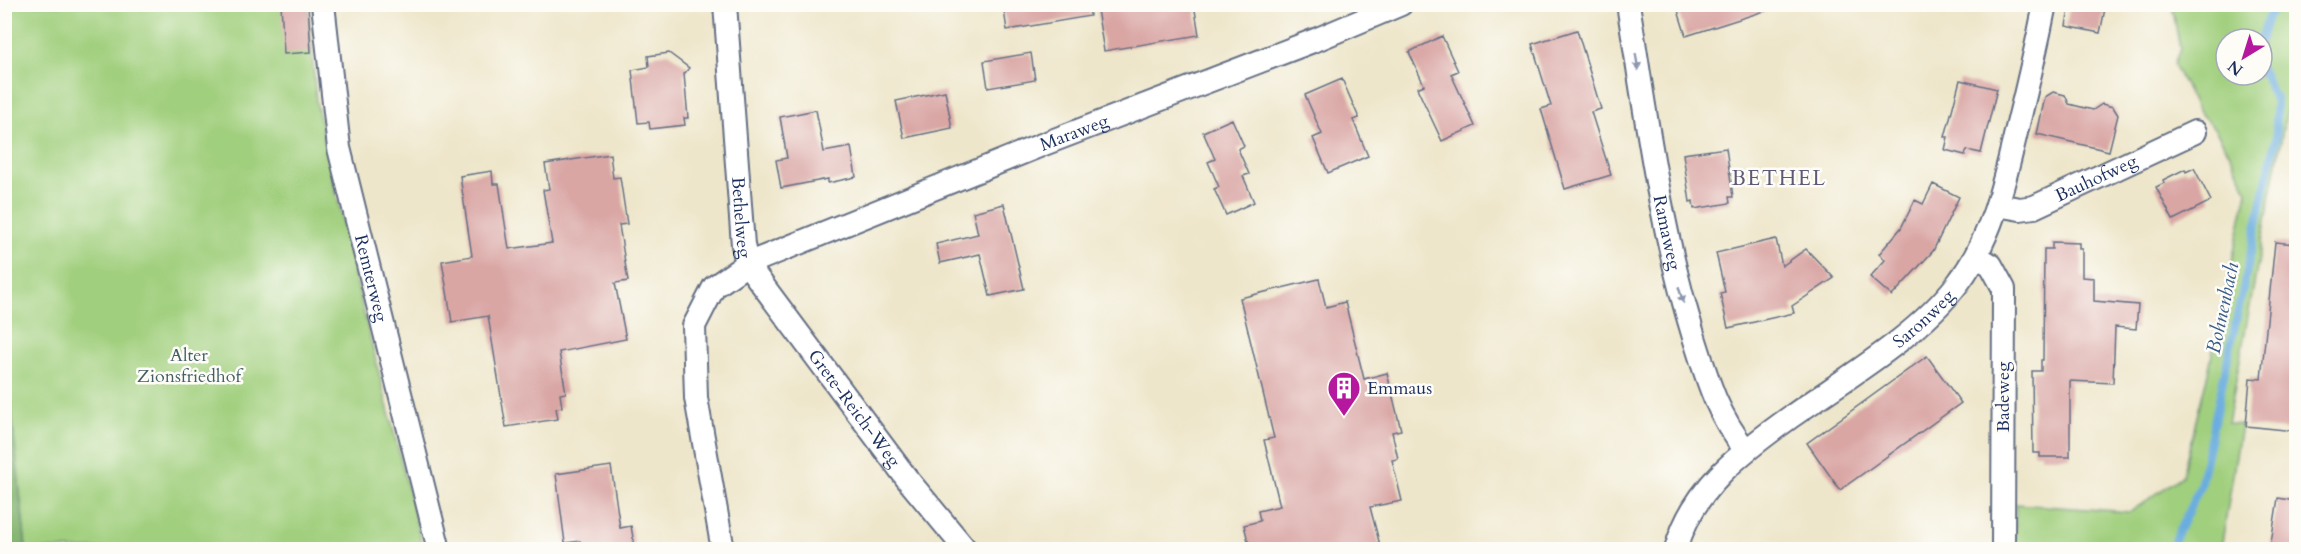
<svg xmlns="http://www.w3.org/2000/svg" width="2301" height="554" viewBox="0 0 2301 554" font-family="Cardo,serif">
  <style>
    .green { fill: #a0cf7d; stroke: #5e7f6e; stroke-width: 1.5; fill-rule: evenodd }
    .forest { fill: #80b26c; stroke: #4e7065; stroke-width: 1.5 }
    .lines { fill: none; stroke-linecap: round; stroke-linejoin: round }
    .stream { stroke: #6aaddf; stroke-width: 8 }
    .building { fill: #d9a6a4 }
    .minor-casing { stroke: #656f84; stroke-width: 26 }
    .minor { stroke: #fff; stroke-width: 22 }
    .oneway { fill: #8d97ae }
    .labels { text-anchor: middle; stroke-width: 5; stroke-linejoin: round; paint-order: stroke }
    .street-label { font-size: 18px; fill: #1b2f5e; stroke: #fdfcf7 }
    .park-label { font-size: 18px; fill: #435f67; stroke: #fdfcf7 }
    .poi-label { font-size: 18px; fill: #1b2f5e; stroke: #fdfcf7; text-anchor: start }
    .water-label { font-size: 20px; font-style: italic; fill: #375b8b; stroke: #fdfcf7 }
    .quarter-label { font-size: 21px; letter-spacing: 1.5px; fill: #5e5976; stroke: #fdfcf7 }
  </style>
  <rect width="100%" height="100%" fill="#fdfcf7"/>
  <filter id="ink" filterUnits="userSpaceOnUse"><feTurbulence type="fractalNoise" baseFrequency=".0167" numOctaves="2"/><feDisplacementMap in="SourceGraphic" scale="12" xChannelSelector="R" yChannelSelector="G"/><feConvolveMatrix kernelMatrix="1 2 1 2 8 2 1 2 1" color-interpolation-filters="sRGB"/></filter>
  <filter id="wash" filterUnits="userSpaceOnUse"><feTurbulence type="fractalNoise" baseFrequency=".008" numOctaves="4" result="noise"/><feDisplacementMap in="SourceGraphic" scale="24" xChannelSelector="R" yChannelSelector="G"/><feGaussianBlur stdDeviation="1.35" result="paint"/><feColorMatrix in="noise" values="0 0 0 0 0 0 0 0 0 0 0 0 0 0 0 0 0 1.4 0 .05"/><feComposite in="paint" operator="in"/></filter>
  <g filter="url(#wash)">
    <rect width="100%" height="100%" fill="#eee6ca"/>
    <path class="green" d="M 4,5 L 308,5 L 316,101 L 354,273 L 423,549 L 26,549 L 4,349 Z
      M 2172,5 L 2296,5 L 2296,34 L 2287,38 L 2294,55 L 2292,82 L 2228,423 L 2241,425 L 2221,549 L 2014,550 L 2016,504 L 2130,512 L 2182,476 L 2208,373 L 2247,191 L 2230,154 L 2214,128 L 2197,110 L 2174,64 L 2180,49 ZM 2226,39 L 2262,39 L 2262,75 L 2226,75 Z"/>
    <path class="forest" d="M 5,349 L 26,549 L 5,549 Z"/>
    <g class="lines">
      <path class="stream" d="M 2261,39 L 2268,17 L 2279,4
        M 2170,550 L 2200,486 L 2276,137 L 2276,101 L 2262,70"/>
    </g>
    <g id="blocks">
      <path class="building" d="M 281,4 L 308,4 L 311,52 L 284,54 Z
        M 1003,4 L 1089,4 L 1090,16 L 1007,30 Z
        M 1096,4 L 1194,4 L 1199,35 L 1104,51 Z
        M 1676,4 L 1771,4 L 1771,9 L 1686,36 Z
        M 2070,4 L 2106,4 L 2100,33 L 2066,26 Z
        M 1577,30 L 1601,109 L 1591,112 L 1611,175 L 1565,189 L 1541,109 L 1551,106 L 1532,44 Z
        M 1442,36 L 1458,71 L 1451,74 L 1475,126 L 1442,141 L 1417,88 L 1424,85 L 1409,52 Z
        M 669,53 L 689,68 L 684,74 L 688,118 L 684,118 L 685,125 L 650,129 L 649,122 L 638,123 L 632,70 L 649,67 L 648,56 Z
        M 1031,53 L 1035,80 L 988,88 L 984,61 Z
        M 1342,79 L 1359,118 L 1353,120 L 1368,156 L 1328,173 L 1313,138 L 1322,134 L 1305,95 Z
        M 1960,80 L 1997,89 L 1981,153 L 1967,150 L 1965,155 L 1945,150 L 1948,137 L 1945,137 Z
        M 945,91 L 952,128 L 904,138 L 896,101 Z
        M 2053,92 L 2065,95 L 2069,104 L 2093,110 L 2102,104 L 2113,107 L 2118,115 L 2109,151 L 2037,134 L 2045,97 Z
        M 816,110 L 824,152 L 851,147 L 856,177 L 828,183 L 828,179 L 781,188 L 776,160 L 787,158 L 780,117 Z
        M 1232,119 L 1244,146 L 1238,149 L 1249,174 L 1243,176 L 1254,202 L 1226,215 L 1214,189 L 1219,187 L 1208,162 L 1215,159 L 1203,132 Z
        M 1726,148 L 1733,197 L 1729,197 L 1730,203 L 1694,209 L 1693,201 L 1690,202 L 1683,154 Z
        M 610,154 L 613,178 L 620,177 L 627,224 L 619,225 L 628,281 L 615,283 L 626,339 L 559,352 L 566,393 L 560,394 L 562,407 L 556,408 L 558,419 L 506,427 L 488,316 L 452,322 L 442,261 L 472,256 L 460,176 L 492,171 L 493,184 L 499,184 L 509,249 L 552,243 L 543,190 L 549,189 L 545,164 Z
        M 2194,168 L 2211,201 L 2173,220 L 2156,187 L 2164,183 L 2163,180 L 2185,169 L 2186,172 Z
        M 1933,184 L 1959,197 L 1933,251 L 1892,296 L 1870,277 L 1885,260 L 1879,254 L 1901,228 L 1915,200 L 1923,204 Z
        M 1004,204 L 1024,289 L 990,296 L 980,254 L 940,263 L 936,244 L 978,234 L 973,212 Z
        M 1776,239 L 1782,266 L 1806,249 L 1834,278 L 1792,306 L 1794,313 L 1728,328 L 1720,293 L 1725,292 L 1716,253 Z
        M 2052,242 L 2079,243 L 2079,249 L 2082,249 L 2082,277 L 2094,278 L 2094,301 L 2138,305 L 2136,329 L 2115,327 L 2113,383 L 2070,381 L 2070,457 L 2040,457 L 2040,453 L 2033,453 L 2032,371 L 2041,371 L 2041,360 L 2043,360 L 2044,249 L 2052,249 Z
        M 2275,242 L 2296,244 L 2296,431 L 2246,426 L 2250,378 L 2261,379 Z
        M 1319,279 L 1326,307 L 1345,302 L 1364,379 L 1387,373 L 1401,430 L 1392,432 L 1398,459 L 1392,460 L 1402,501 L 1370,507 L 1381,549 L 1250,549 L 1244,525 L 1260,521 L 1258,511 L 1280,506 L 1264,440 L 1274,438 L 1240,298 Z
        M 1927,356 L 1961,403 L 1840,490 L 1807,443 Z
        M 611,466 L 620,528 L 631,526 L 635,549 L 580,549 L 580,541 L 565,543 L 556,474 Z
        M 2278,498 L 2296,501 L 2296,549 L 2270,549 Z"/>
    </g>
  </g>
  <g filter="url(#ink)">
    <use href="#blocks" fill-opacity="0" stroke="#656f84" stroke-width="1.5"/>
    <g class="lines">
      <defs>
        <g id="minor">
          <path id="s1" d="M 323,4 L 339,148 L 439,550"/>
          <path id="s2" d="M 725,4 L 743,245 L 747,264 L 908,480 L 966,550"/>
          <path id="s3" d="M 1628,4 C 1646,115 1660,227 1693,334 C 1707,378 1716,413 1745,449"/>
          <path id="s4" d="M 1997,205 L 2020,209 L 2034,207 L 2195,132"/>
          <path d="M 1976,256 L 1991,265 L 2004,289 L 2003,550"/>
          <path id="s5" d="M 723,550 L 696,398 L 694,326 L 714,287 L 747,264 L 1044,144 L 1318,39 L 1401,4"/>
          <path id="s6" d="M 1676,550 C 1691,489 1744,450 1792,416 C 1847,377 1917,337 1958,283 C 1993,237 2005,179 2018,124 C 2028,84 2037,45 2045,4"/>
        </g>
      </defs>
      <use href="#minor" class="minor-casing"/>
      <use href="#minor" class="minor"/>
    </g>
    <defs><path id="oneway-solid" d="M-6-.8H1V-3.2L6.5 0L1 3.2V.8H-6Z" transform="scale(1.5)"/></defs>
    <g class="oneway">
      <use href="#oneway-solid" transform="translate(1637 62) rotate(81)"/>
      <use href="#oneway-solid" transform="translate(1681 295) rotate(73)"/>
    </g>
  </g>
  <defs>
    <symbol id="building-pin" viewBox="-11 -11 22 30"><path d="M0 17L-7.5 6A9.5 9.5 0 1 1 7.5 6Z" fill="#b5179e" stroke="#fdfcf7"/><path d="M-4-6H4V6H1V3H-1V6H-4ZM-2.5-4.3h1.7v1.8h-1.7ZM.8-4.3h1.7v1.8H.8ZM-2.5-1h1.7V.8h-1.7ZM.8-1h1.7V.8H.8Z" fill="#fff"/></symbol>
  </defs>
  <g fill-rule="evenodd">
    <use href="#building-pin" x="1325" y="369" width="38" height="52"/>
  </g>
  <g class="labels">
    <g class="street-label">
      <text dy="6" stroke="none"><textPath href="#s5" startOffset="663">Maraweg</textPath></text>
      <text dy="6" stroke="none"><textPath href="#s4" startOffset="106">Bauhofweg</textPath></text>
      <text dy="6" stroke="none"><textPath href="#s2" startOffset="214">Bethelweg</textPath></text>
      <text dy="6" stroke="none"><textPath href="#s3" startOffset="232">Ramaweg</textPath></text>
      <text dy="6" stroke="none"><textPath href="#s1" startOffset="279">Remterweg</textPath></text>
      <text dy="6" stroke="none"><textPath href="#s6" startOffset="345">Saronweg</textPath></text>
      <text transform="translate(2003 397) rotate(-90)" y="6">Badeweg</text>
      <text dy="6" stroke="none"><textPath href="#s2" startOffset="441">Grete-Reich-Weg</textPath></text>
    </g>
    <g class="park-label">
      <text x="189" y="361">Alter<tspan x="189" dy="21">Zionsfriedhof</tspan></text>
    </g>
    <g class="poi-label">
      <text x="1367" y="394">Emmaus</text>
    </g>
    <g class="water-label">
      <text transform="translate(2222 308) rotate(-78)" y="7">Bohnenbach</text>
    </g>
    <g class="quarter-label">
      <text x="1779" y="185">BETHEL</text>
    </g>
  </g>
  <rect width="2301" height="554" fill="none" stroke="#fdfcf7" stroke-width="24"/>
  <g transform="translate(2244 57) rotate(218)"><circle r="28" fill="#fdfcf7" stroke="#a3aaba" stroke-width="1.5"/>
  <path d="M0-4.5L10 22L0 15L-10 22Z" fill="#b5179e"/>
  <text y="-9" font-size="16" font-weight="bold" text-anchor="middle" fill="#1b2f5e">N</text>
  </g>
</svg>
